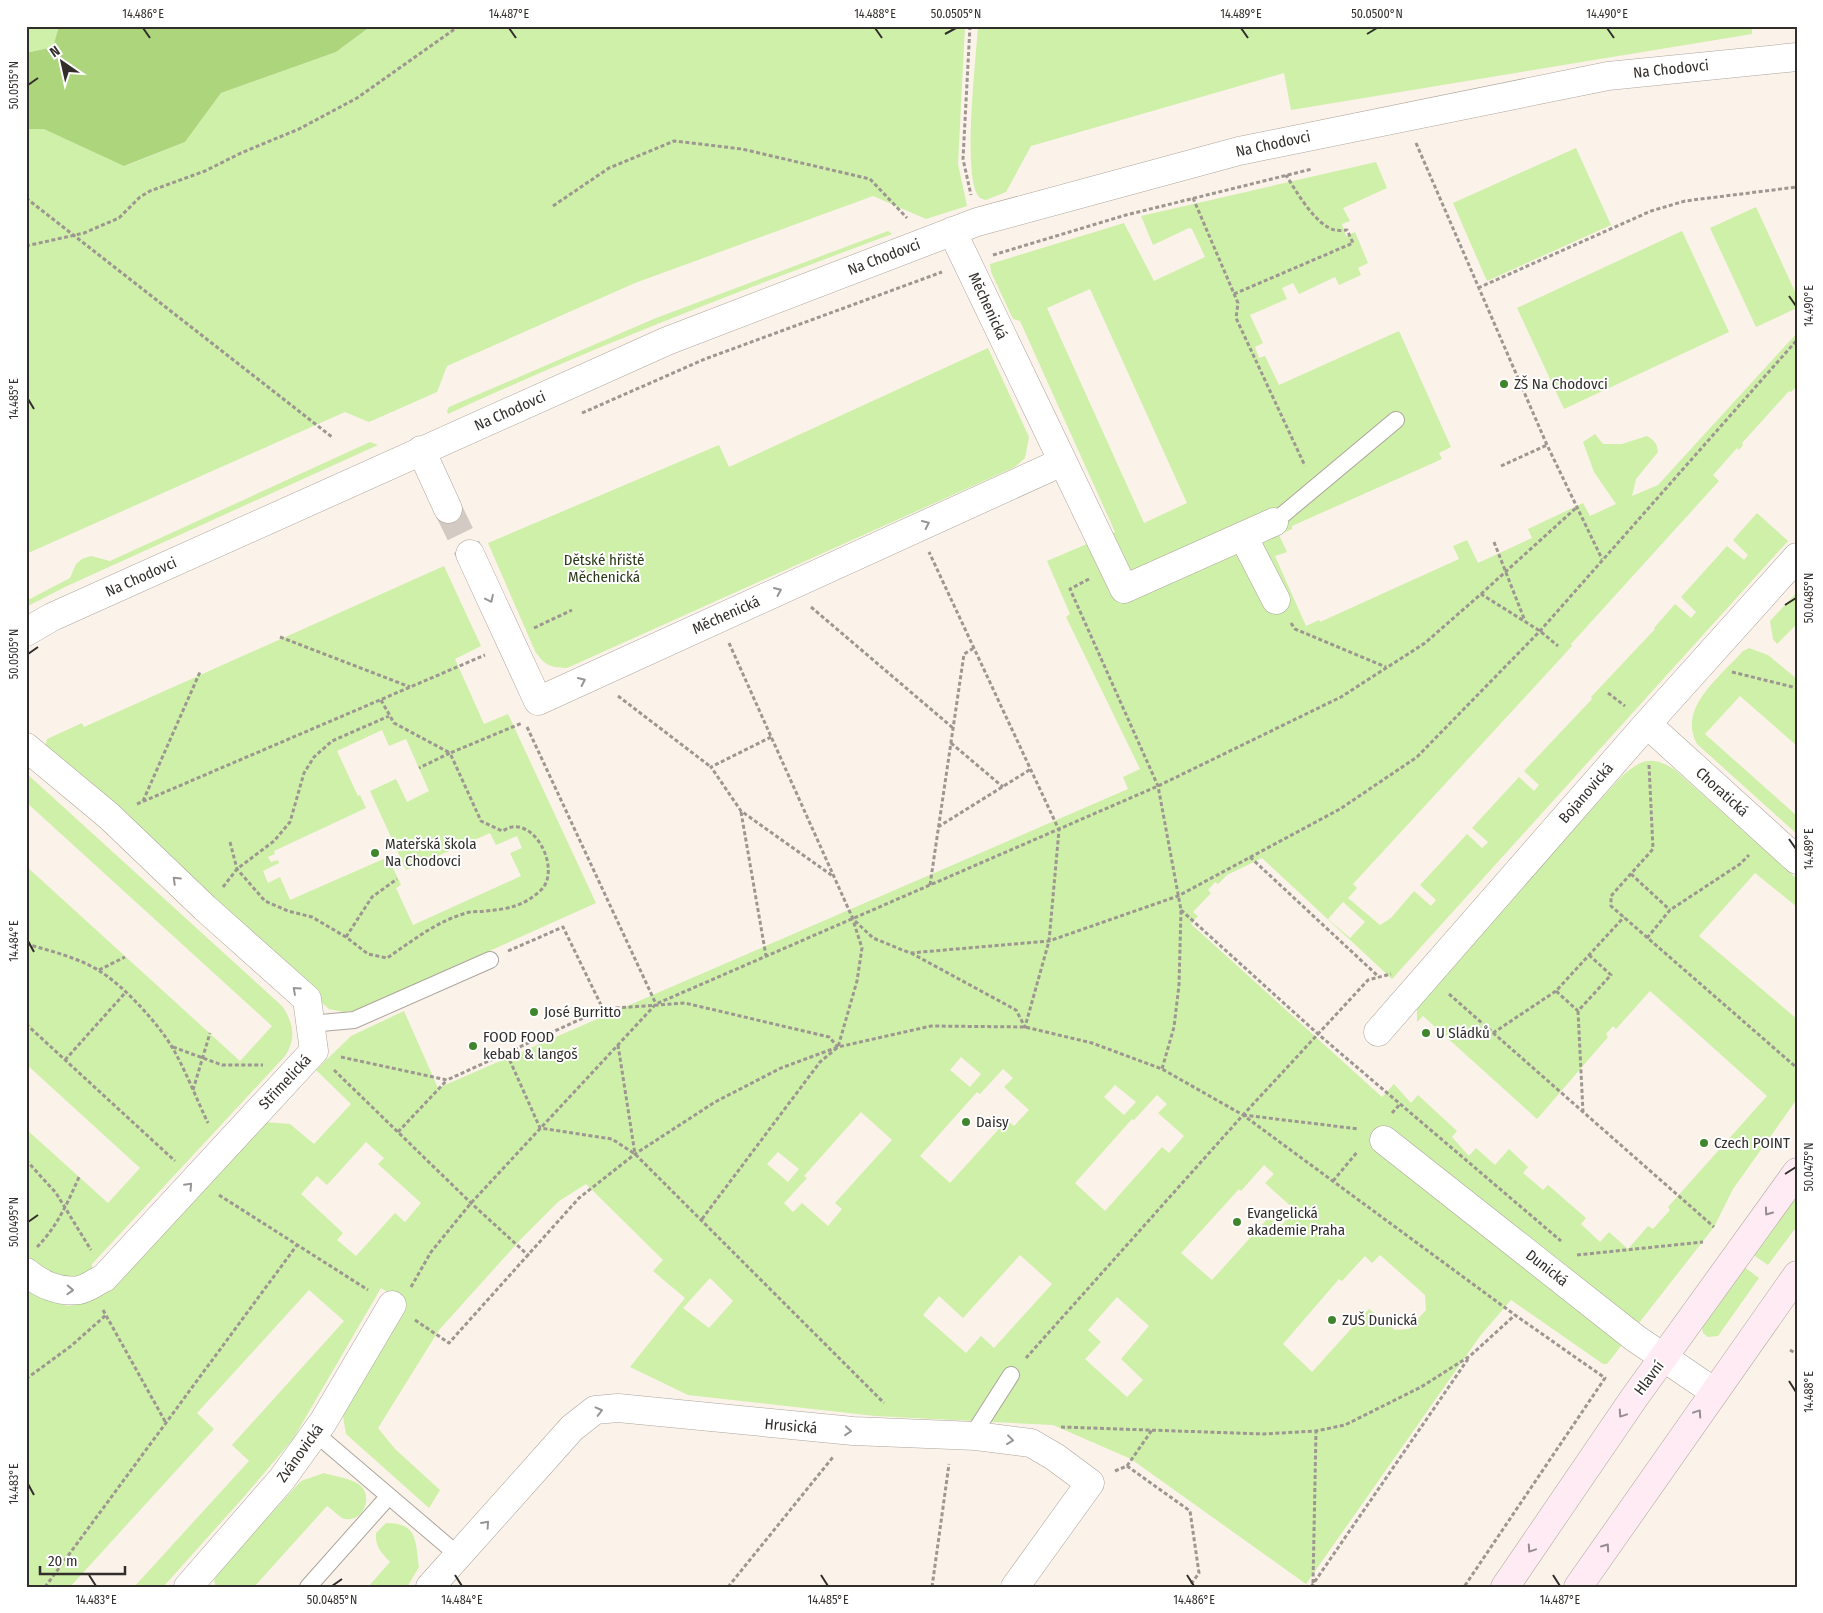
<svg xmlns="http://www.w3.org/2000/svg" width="1823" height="1613" viewBox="0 0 1823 1613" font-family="'Fira Sans Condensed',sans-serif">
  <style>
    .green { fill: #cef0a8; fill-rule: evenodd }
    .forest { fill: #acd57c }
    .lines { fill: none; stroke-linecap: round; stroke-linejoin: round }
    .street-tunnel { stroke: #d3cbc3; stroke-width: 28; stroke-dasharray: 28 14; stroke-linecap: butt }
    .lane-casing { stroke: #ada59d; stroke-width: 18 }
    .street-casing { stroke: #ada59d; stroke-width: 29 }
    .secondary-casing { stroke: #ada59d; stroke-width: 29 }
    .path { stroke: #9e9791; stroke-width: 3; stroke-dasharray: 4 2.5; stroke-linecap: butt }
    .lane { stroke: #fff; stroke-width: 16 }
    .street { stroke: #fff; stroke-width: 28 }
    .secondary { stroke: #feebf3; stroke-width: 28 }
    .oneway { stroke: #989695 }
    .oneway2 { stroke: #988c8f }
    .ticks { fill: none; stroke: #322e2b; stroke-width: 2 }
    .poi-dot { fill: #3e852b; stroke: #fff; stroke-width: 2 }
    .labels { text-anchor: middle; stroke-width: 4; stroke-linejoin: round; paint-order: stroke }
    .street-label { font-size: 15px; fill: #322e2b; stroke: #fff }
    .poi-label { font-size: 15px; fill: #322e2b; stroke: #fff; text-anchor: start }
    .park-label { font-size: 15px; fill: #293915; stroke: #fff }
    .neatline { fill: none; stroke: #322e2b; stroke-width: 2 }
    .ticks-label { font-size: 12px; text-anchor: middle; fill: #322e2b }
  </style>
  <rect width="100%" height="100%" fill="#fbf2e9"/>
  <path class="green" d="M 26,26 L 59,26 L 53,47 L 26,53 Z
    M 371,26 L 965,26 L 958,164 L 967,206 L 926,219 L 873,196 L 635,283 L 447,366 L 437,392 L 369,422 L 345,412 L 26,554 L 26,129 L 44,128 L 125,166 L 185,142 L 221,93 L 336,52 Z
    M 978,26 L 1752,26 L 1752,34 L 1291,110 L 1284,73 L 1031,146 L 1006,192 L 986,200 C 982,199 979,198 977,194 C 963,168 976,60 978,26 Z
    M 1576,148 L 1611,225 L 1487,281 L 1453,203 Z
    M 1376,162 L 1387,188 L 1343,208 L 1350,221 L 1342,224 L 1346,236 L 1355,232 L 1368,263 L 1358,268 L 1361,275 L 1339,285 L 1335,277 L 1299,294 L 1293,283 L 1282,288 L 1287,299 L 1250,315 L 1263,343 L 1255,347 L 1259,358 L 1265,356 L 1279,385 L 1399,331 L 1451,447 L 1439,453 L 1442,459 L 1292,526 L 1292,529 L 1279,535 L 1287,552 L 1275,556 L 1306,626 L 1319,620 L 1320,622 L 1459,559 L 1453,546 L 1467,540 L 1478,563 L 1532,538 L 1528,529 L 1583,503 L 1590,516 L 1616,504 L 1594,472 L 1583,442 L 1595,434 L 1603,444 L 1622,444 L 1647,436 C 1654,440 1657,443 1658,452 L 1636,479 L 1632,496 L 1658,485 L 1797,333 L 1795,388 L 1791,392 L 1789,391 L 1742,443 L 1743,445 L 1739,450 L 1737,448 L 1713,475 L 1719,481 L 1571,644 L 1572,646 L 1353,884 L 1357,888 L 1348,898 L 1380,925 L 1391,918 L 1414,891 L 1431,906 L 1436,900 L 1420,885 L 1467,834 L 1482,848 L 1488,842 L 1472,828 L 1519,777 L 1534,791 L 1539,785 L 1524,771 L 1592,699 L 1591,697 L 1655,629 L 1654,628 L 1675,604 L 1691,618 L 1696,612 L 1681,597 L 1727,546 L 1744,560 L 1748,555 L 1733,540 L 1757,513 L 1788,541 L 1392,979 L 1262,858 L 1227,875 L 1218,884 L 1215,882 L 1208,890 L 1211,893 L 1193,912 L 1198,916 L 1191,924 L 1382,1097 L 1394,1084 L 1411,1103 L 1418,1095 L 1457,1131 L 1452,1137 L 1469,1156 L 1476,1148 L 1495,1165 L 1509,1149 L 1528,1167 L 1523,1173 L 1543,1190 L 1548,1185 L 1586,1218 L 1581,1224 L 1600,1242 L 1609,1232 L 1628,1249 L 1648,1226 L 1653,1229 L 1670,1210 L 1668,1207 L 1767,1096 L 1650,991 L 1616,1029 L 1613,1026 L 1606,1034 L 1608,1037 L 1537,1119 L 1423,1016 L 1417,1022 L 1417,1001 L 1622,776 C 1642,759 1652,755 1675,770 L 1797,879 L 1797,907 L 1755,873 L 1699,936 L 1797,1019 L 1797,1099 L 1733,1189 L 1714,1227 L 1607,1364 L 1603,1364 L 1511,1300 L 1480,1336 L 1306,1584 L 1131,1459 L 1053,1425 L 875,1416 L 688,1395 L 630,1367 L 685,1298 L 653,1271 L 663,1260 L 586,1184 L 559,1201 L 521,1239 L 439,1330 L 378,1428 L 395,1449 L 440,1490 L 429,1508 L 346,1434 L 343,1416 L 407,1305 L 381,1288 L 293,1439 L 242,1499 L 163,1587 L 134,1587 L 249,1461 L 232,1445 L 344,1321 L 309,1290 L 197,1413 L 214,1429 L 70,1587 L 26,1587 L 26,1289 L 42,1299 L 68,1306 L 88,1301 L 265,1122 L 290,1124 L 314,1144 L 351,1104 L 316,1070 L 351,1036 L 404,1011 L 438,1088 L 1128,789 L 1123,777 L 1140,769 L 1066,617 L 1070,614 L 1047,561 L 1115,532 L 1020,321 L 1013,319 L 991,272 L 990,264 L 1124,223 L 1154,281 L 1205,257 L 1192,229 L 1189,228 L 1153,245 L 1141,216 ZM 1090,289 L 1187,503 L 1144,523 L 1047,308 ZM 1343,902 L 1365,922 L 1350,938 L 1328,919 ZM 961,1057 L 981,1074 L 970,1087 L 950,1070 ZM 1003,1069 L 1013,1078 L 1004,1087 L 1029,1110 L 1014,1126 L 1007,1120 L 950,1183 L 920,1156 L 977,1092 L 980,1094 ZM 1115,1085 L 1136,1102 L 1124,1115 L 1104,1097 ZM 1157,1095 L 1167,1104 L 1158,1113 L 1184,1136 L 1169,1153 L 1162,1147 L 1105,1211 L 1075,1183 L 1132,1119 L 1134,1120 ZM 861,1112 L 892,1140 L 835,1203 L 842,1209 L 828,1226 L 802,1203 L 793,1212 L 784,1203 L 807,1178 L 804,1176 ZM 366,1142 L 384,1158 L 378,1164 L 421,1203 L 405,1222 L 395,1213 L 356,1256 L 337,1240 L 343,1233 L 301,1194 L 317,1176 L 327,1185 ZM 778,1152 L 799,1169 L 788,1182 L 767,1164 ZM 1264,1165 L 1274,1174 L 1265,1183 L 1295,1210 L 1280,1227 L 1269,1217 L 1212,1280 L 1181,1253 L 1239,1189 L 1241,1191 ZM 1020,1255 L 1052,1284 L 994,1348 L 981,1336 L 966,1353 L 923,1315 L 939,1296 L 963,1318 ZM 1380,1255 L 1425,1295 L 1426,1310 L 1409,1329 L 1395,1330 L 1369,1309 L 1312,1372 L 1283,1344 L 1339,1279 L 1342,1281 L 1365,1256 L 1372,1263 ZM 710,1278 L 733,1301 L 709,1328 L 683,1308 ZM 1117,1297 L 1149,1326 L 1121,1359 L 1143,1380 L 1127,1397 L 1085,1359 L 1101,1342 L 1088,1330 Z
    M 1756,207 L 1797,296 L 1797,308 L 1756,327 L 1710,228 Z
    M 888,231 L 892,234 C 742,290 593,347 448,414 L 447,411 L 449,407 L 656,318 Z
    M 1682,231 L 1729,332 L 1564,409 L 1517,308 Z
    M 988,348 L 1029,437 L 1025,458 L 1015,467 L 567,668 C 551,668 544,665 535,651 L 488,543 L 719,445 L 729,467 Z
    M 370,442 L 378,445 L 67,586 L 26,607 L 26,601 L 70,578 L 76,564 L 82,559 L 91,556 L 110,561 Z
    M 444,566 L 481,646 L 455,659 L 484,724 L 508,714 L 596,903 L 358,1010 L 344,1012 L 329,1009 L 44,749 L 47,739 L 82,723 L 84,727 ZM 382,730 L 389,746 L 406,739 L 429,791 L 407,802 L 396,779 L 370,791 L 406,870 L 490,833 L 496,845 L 517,836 L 522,848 L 510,853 L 521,876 L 413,925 L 396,888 L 401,885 L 388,857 L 290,900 L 280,877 L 268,883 L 263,871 L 279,863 L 278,860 L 271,862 L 268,857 L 275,854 L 274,851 L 366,808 L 360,795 L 358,796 L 337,751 Z
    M 1797,592 L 1797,624 L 1777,644 L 1773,639 L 1770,621 Z
    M 1749,648 L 1768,655 L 1797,679 L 1797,746 L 1740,696 L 1705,734 L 1797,816 L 1797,834 L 1697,744 C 1677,708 1720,677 1743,651 Z
    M 26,773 L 282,1006 C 293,1022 297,1038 285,1056 L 92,1264 L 92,1271 L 68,1280 L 39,1269 L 26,1258 L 26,1129 L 108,1203 L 140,1168 L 26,1064 L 26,866 L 240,1061 L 272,1026 L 26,802 Z
    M 1797,1193 L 1797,1226 L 1768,1265 L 1752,1254 Z
    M 1743,1266 L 1759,1278 L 1718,1336 L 1708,1337 L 1703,1333 L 1702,1326 Z
    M 324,1473 C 336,1477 352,1478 361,1486 C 374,1499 361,1525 342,1518 C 337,1515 332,1509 327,1506 L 254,1587 L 216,1587 L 214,1581 L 218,1571 L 301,1481 Z
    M 386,1523 C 418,1523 415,1540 419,1567 L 407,1587 L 368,1587 L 390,1562 C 381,1552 375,1547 376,1533 Z"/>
  <path class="forest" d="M 59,26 L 371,26 L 336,52 L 221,93 L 185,142 L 124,166 L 44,129 L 26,129 L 26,53 L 53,47 Z"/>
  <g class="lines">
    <path class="street-tunnel" d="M 448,509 L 470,554"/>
    <defs>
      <path id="lane" d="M 1274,522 L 1396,420
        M 310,1024 L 354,1020 L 490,960
        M 315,1433 L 458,1555
        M 976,1436 L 979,1425 L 1011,1375
        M 308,1587 L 388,1497"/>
      <path id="street" d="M 952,231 L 1124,589 L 1274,522
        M 421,450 L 448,509
        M 1243,536 L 1276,600
        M 470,554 L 538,701 L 1062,462
        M 26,632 L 52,617 L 667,341 L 977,222 L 1239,151 L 1608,76 L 1797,57
        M 1647,724 L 1797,860
        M 26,747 L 109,816 L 205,908 L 307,999 L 314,1051 L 104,1278 C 97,1281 87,1289 79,1290 C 60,1293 40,1284 26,1272
        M 1378,1032 L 1647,724 L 1797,557
        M 1384,1140 L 1635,1338 L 1713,1391
        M 188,1587 L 282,1479 L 323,1422 L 392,1305
        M 430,1587 L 572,1428 L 595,1410 L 618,1408 L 853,1431 L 976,1436 L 1031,1443 L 1055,1457 L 1090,1483 L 1015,1587"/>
      <path id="secondary" d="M 1505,1587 L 1634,1398 L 1797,1172
        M 1578,1587 L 1797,1275"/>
    </defs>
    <use href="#lane" class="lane-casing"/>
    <use href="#street" class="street-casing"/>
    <use href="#secondary" class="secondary-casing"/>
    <path class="path" d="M 970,26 L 963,159 L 971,195
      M 1416,143 L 1547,445 L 1602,559
      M 26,198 L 332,437
      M 1193,198 L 1238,303 L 1236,318 L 1305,466
      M 553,206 L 609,168 L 674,141 L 742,149 L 870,179 L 907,218
      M 26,246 L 84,233 L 119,218 L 140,197 L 150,191 L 205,171 L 241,153 L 299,129 L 357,98 L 459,26
      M 993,255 L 1126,215 L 1312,169
      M 1478,288 L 1651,211 L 1685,201 L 1797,187
      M 1234,294 L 1353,243 L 1347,230 C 1344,230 1339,231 1335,230 C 1316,226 1296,191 1286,175
      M 582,413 L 705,359 L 942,272
      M 1501,466 L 1547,445
      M 1494,542 L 1525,621
      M 1089,579 L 1070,589 L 1158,786 L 1181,910 L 1179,985 L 1174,1027 L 1162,1069
      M 1481,594 L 1577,507
      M 811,607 L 953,728
      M 1291,623 L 1295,629 L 1386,667
      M 534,628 L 572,610
      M 280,637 L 410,687
      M 729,643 L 853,919 L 873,938 L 910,953 L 1049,941 L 1178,896 L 1340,809 L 1417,757 L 1540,631 L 1797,340
      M 1732,672 L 1797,688
      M 1608,693 L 1625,706
      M 618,696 L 711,767
      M 381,700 L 394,723 L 450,753 L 522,723
      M 527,727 L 656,1004
      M 771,737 L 711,767 L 741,811 L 834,877
      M 951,743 L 1003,787
      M 1649,765 L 1653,849 L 1611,896 L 1611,906 L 1797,1068
      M 143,801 L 200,672
      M 137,804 L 485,655
      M 741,812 L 766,956
      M 938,827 L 1031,769
      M 230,842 L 237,869 L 265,901 L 288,911 L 312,917 L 346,937 L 368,954 L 387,958 C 411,942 434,923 463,914 C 470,911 478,912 485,911 C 509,909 524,906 541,890 C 560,872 539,823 512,827 C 509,827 505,830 502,831 L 481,821 L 450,753 L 419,768
      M 1250,857 L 1379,977
      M 1631,874 L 1670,910
      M 930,885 L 964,654 L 974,648
      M 223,887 L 237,869 L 274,841 L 290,822 L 304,773 L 314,757 L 332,741 L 389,716
      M 1181,910 L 1318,1034 L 1561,1241
      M 346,937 L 372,897 L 397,879
      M 1647,938 L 1670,910 L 1740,864 L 1749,855
      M 26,944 C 51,951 76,957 98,970 C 123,985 157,1022 172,1047 C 186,1071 196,1098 208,1123
      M 508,951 L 563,927 L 603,1009
      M 911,953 L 1016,1010 L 1025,1027 L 1049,941 L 1059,830 L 929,552
      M 1589,955 L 1611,975 L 1578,1011 L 1556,991 L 1624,917
      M 99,970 L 125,957
      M 1449,994 L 1714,1227
      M 1578,1011 L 1583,1112
      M 26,1024 L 175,1161
      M 1493,1033 L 1556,991
      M 618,1045 L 635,1154
      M 173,1047 L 222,1065 L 263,1065
      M 507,1054 L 540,1128 L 612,1139 L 635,1154 L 884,1403
      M 341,1057 L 447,1080 L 603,1009 L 685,1003 L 829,1037 L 838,1047
      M 65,1060 L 125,993
      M 334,1070 L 471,1203 L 529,1256
      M 193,1090 L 210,1033
      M 1392,1113 L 1400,1104
      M 1243,1115 L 1359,1129
      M 398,1132 L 447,1080
      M 26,1160 L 56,1193 L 91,1250
      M 1333,1181 L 1358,1151
      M 219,1195 L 368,1290
      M 702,1219 L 820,1062 L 838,1047 L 857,981 L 862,948 L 853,920
      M 37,1247 C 57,1227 68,1202 79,1177
      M 1577,1255 L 1703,1242
      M 411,1287 L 431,1252 L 471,1203 L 656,1004 L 1158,786 L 1341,697 L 1425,643 L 1481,594 L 1540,631 L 1558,646
      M 103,1310 L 166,1423
      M 415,1320 L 449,1343 L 579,1198 L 635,1154 L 715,1102 L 781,1068 L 838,1047 L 931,1026 L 1025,1027 L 1092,1043 L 1162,1069 L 1243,1115 L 1515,1315 L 1605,1378 L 1464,1587
      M 1790,1350 L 1797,1354
      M 1026,1358 L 1243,1115 L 1368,980 L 1391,974
      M 26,1379 L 71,1346 L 106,1315
      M 1061,1427 L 1264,1434 L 1316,1431 L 1345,1425 L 1421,1387 L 1470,1356 L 1515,1315
      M 1127,1466 L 1190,1511 L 1199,1573 L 1189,1587
      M 1115,1471 L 1127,1466 L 1152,1430
      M 1313,1583 L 1316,1431
      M 45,1587 L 297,1245
      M 728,1587 L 833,1457
      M 932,1587 L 949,1464
      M 1311,1587 L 1468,1359"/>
    <use href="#lane" class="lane"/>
    <use href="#street" class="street"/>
    <use href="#secondary" class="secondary"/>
  </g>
  <defs><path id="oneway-chevron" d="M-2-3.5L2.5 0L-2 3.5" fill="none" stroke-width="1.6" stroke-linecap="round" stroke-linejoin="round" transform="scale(1.25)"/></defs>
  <g class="oneway">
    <use href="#oneway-chevron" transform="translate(926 524) rotate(-25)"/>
    <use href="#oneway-chevron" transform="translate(778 591) rotate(-24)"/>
    <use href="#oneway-chevron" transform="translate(490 599) rotate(65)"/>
    <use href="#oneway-chevron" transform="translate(582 681) rotate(-25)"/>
    <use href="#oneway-chevron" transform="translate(176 880) rotate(-136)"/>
    <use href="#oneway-chevron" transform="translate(296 990) rotate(-138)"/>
    <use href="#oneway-chevron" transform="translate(189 1186) rotate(-47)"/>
    <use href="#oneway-chevron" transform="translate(70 1290) rotate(2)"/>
    <use href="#oneway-chevron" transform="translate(599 1411) rotate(-14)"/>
    <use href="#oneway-chevron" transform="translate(848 1431) rotate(5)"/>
    <use href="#oneway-chevron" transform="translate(1010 1440) rotate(7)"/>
    <use href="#oneway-chevron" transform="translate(486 1524) rotate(-48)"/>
  </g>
  <g class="oneway2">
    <use href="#oneway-chevron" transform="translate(1768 1212) rotate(126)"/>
    <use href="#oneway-chevron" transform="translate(1698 1413) rotate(-56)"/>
    <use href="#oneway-chevron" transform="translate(1622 1414) rotate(124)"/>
    <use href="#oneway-chevron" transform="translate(1606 1547) rotate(-55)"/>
    <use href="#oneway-chevron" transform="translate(1531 1549) rotate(124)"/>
  </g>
  <path class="ticks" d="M 143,28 L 150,38M 509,28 L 516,38M 875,28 L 882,38M 1241,28 L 1248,38M 1607,28 L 1614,38M 945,34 L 956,28M 1367,34 L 1377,28M 28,85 L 38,78M 1789,296 L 1796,306M 28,399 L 34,409M 1785,605 L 1796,598M 28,654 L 38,647M 1789,839 L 1796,849M 28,941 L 34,952M 1785,1174 L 1796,1167M 28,1222 L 38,1215M 1789,1381 L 1796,1392M 28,1484 L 34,1495M 89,1575 L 96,1586M 455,1575 L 462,1586M 821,1575 L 828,1586M 1187,1575 L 1194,1586M 1553,1575 L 1560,1586M 332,1586 L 342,1579"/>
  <g class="poi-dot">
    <circle cx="1504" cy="384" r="5"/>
    <circle cx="375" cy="853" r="5"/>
    <circle cx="534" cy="1012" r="5"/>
    <circle cx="1426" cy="1033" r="5"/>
    <circle cx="473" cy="1046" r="5"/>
    <circle cx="966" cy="1122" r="5"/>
    <circle cx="1704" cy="1143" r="5"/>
    <circle cx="1237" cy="1222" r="5"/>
    <circle cx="1332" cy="1320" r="5"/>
  </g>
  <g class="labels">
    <g class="street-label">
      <text transform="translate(1671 69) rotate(-6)" y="5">Na Chodovci</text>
      <text transform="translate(1273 144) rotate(-12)" y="5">Na Chodovci</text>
      <text transform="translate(884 257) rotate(-21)" y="5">Na Chodovci</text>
      <text transform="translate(988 306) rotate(65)" y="5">Měchenická</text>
      <text transform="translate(510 411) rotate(-24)" y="5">Na Chodovci</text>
      <text transform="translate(141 577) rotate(-24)" y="5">Na Chodovci</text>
      <text transform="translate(726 615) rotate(-24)" y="5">Měchenická</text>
      <text transform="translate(1722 792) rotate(42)" y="5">Choratická</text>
      <text transform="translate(1586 793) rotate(-49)" y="5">Bojanovická</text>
      <text transform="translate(285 1082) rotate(-47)" y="5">Střimelická</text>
      <text transform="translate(1547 1268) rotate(38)" y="5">Dunická</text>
      <text transform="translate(1649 1378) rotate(-53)" y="5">Hlavní</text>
      <text transform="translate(791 1426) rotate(5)" y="5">Hrusická</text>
      <text transform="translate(300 1453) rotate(-54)" y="5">Zvánovická</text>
    </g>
    <g class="poi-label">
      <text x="1514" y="389">ZŠ Na Chodovci</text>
      <text x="385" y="849">Mateřská škola<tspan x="385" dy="17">Na Chodovci</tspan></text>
      <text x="544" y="1017">José Burritto</text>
      <text x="1436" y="1038">U Sládků</text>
      <text x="483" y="1042">FOOD FOOD<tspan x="483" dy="17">kebab &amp; langoš</tspan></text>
      <text x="976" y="1127">Daisy</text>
      <text x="1714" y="1148">Czech POINT</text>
      <text x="1247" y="1218">Evangelická<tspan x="1247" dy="17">akademie Praha</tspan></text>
      <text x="1342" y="1325">ZUŠ Dunická</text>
    </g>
    <g class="park-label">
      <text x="604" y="565">Dětské hřiště<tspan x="604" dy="17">Měchenická</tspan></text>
    </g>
  </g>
  <rect width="1823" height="1613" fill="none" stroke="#ffffff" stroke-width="55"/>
  <g transform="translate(62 62) rotate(326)" stroke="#ffffff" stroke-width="4" paint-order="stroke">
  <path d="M0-4L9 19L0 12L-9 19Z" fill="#322e2b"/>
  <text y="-8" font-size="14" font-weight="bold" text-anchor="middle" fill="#322e2b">N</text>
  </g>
  <path d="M40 1566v8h85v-8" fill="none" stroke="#322e2b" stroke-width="2.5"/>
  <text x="48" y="1566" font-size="15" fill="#322e2b" stroke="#ffffff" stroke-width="4" paint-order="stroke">20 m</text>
  <rect x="28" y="28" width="1768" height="1558" class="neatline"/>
  <g class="ticks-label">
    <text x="143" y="18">14.486°E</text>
    <text x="509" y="18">14.487°E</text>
    <text x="875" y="18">14.488°E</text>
    <text x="956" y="18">50.0505°N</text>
    <text x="1241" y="18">14.489°E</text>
    <text x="1377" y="18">50.0500°N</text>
    <text x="1607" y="18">14.490°E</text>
    <text transform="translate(14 85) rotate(-90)" y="4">50.0515°N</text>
    <text transform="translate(1809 306) rotate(-90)" y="4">14.490°E</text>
    <text transform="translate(14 399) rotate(-90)" y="4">14.485°E</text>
    <text transform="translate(1809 598) rotate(-90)" y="4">50.0485°N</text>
    <text transform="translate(14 654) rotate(-90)" y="4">50.0505°N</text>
    <text transform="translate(1809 849) rotate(-90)" y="4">14.489°E</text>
    <text transform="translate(14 941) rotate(-90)" y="4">14.484°E</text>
    <text transform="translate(1809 1167) rotate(-90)" y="4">50.0475°N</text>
    <text transform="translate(14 1222) rotate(-90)" y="4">50.0495°N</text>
    <text transform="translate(1809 1392) rotate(-90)" y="4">14.488°E</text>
    <text transform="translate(14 1484) rotate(-90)" y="4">14.483°E</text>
    <text x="96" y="1604">14.483°E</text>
    <text x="332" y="1604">50.0485°N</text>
    <text x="462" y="1604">14.484°E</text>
    <text x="828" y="1604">14.485°E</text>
    <text x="1194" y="1604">14.486°E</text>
    <text x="1560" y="1604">14.487°E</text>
  </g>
</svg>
